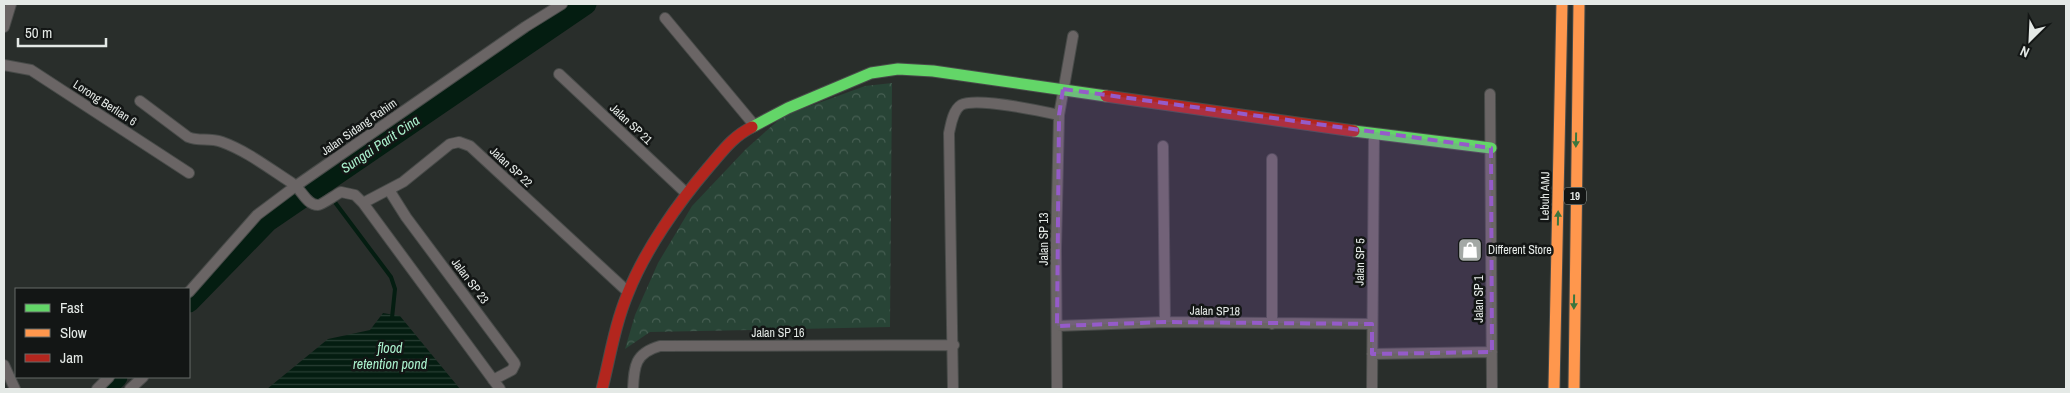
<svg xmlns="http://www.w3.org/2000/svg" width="2070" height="393" viewBox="0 0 2070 393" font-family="'Archivo Narrow',sans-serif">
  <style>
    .park { fill: url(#park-crowns) }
    .water { fill: url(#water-rules) }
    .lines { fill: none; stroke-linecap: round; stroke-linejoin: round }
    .stream { stroke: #041d11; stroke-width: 4 }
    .river { stroke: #041d11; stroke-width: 21 }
    .street-casing { stroke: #484b49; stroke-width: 12 }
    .fast-casing { stroke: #484b49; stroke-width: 13 }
    .slow-casing { stroke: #484b49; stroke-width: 13 }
    .jam-casing { stroke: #484b49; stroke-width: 13 }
    .street { stroke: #6a6565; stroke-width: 10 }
    .fast { stroke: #63d668; stroke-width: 11 }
    .slow { stroke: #ff974d; stroke-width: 11 }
    .jam { stroke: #b3261e; stroke-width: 11 }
    .oneway { fill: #3b763e }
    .marked { fill: #955bc9; fill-opacity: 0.2; stroke: #955bc9; stroke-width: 4; stroke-dasharray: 10 6; stroke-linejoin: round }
    .labels { text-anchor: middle; stroke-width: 5; stroke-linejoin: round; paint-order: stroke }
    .shield { fill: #131615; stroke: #a5aaa7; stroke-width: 1 }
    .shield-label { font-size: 11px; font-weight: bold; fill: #e4e9e6 }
    .street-label { font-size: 12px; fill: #e4e9e6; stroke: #131615 }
    .poi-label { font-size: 12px; fill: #e4e9e6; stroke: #131615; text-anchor: start }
    .water-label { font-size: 14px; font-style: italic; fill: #aaf1cd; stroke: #131615 }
  </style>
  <defs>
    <pattern id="park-crowns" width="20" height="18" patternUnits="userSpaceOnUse" patternTransform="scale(1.25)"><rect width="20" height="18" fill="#284436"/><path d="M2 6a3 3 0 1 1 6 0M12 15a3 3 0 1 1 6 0" fill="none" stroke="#475f53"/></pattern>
    <pattern id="water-rules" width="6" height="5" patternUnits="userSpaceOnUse" patternTransform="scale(1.25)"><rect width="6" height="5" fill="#041d11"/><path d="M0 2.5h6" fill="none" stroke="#283e34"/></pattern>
  </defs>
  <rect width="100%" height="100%" fill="#292e2b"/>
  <path class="park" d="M 892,83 L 890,327 L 650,332 L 625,349 L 635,315 L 658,263 L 692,206 L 746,149 L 783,116 L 865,86 Z"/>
  <path class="water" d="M 383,313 L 400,316 L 460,389 L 267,389 L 328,339 L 370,330 Z"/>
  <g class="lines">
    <path class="stream" d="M 334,201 L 391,277 L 395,289 L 392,318"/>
    <path class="river" d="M 189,302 L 268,221 L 586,4
      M 105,389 L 117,377"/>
    <defs>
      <path id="street" d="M 665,18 L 755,126
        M 4,27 L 11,4
        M 4,65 L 31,70 L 189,173
        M 559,74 L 686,193
        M 1490,94 L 1492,389
        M 140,101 L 188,137 C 200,142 208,137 222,142 C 247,151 270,169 292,183 C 301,188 306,205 318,205 C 322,205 335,195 341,192 L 355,195 L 363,203 L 500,389
        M 1163,146 L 1165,322
        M 389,190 L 406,217 L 514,362 L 515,364 L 512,370 L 493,380
        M 363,203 L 403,182 L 450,144 L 459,142 L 470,146 L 628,292
        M 189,292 L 257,215 L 297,185 L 525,27 L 562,4
        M 1272,324 L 1272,159
        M 1057,326 L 1165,322 L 1372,324
        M 1372,354 L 1492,352
        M 4,365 L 15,389
        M 97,389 L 109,377
        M 130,389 L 143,377
        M 633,389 C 634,366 635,353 660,346 L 954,345
        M 953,389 L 949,133 C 951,124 953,110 961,105 C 976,97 1041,111 1059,115
        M 1057,389 L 1056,248 L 1059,115 L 1073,36
        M 1372,389 L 1374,134"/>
      <path id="fast" d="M 752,127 L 788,108 L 871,73 L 898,69 L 933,71 L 1106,96
        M 1354,131 L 1491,148"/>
      <path id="slow" d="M 1554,389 L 1562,4
        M 1574,389 L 1579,4"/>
      <path id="jam" d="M 1106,96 L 1354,131
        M 602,389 C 610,357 615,324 628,293 C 645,250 678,203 708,168 C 722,152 732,137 752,127"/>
    </defs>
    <use href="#street" class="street-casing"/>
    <use href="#fast" class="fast-casing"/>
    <use href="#slow" class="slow-casing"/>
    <use href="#jam" class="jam-casing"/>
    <use href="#street" class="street"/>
    <use href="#fast" class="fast"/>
    <use href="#slow" class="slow"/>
    <use href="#jam" class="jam"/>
  </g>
  <defs><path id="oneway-solid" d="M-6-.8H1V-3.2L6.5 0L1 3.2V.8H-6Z" transform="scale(1.25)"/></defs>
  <g class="oneway">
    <use href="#oneway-solid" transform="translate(1576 140) rotate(91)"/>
    <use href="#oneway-solid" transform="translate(1558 218) rotate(-89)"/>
    <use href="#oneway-solid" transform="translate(1574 302) rotate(91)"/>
  </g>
  <path class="marked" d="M 1063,89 L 1491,148 L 1492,352 L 1372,354 L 1372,324 L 1165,322 L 1057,326 L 1059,115 Z"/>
  <defs>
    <symbol id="shop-square" viewBox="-11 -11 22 22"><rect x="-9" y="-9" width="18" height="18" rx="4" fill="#a3a8a5" stroke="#131615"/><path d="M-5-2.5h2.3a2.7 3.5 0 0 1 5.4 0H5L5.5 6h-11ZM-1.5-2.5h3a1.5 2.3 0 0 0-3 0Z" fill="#fff"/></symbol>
  </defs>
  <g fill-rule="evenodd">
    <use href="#shop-square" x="1456" y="236" width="28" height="28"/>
  </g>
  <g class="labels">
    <rect class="shield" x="1564" y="187.5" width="22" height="17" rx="4"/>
    <g class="shield-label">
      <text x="1575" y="200">19</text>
    </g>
    <g class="street-label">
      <text transform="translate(105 103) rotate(33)" y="4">Lorong Berlian 6</text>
      <text transform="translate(631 124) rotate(43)" y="4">Jalan SP 21</text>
      <text transform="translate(359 127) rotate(-35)" y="4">Jalan Sidang Rahim</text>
      <text transform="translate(511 167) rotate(43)" y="4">Jalan SP 22</text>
      <text transform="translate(1545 196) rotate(-89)" y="4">Lebuh AMJ</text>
      <text transform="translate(1044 239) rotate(-90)" y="4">Jalan SP 13</text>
      <text transform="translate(1360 262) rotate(-89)" y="4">Jalan SP 5</text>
      <text transform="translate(470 281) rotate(53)" y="4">Jalan SP 23</text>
      <text transform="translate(1479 299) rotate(-90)" y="4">Jalan SP 1</text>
      <text transform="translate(1215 311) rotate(1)" y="4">Jalan SP18</text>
      <text x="778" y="337">Jalan SP 16</text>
    </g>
    <g class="poi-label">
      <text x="1488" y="254">Different Store</text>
    </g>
    <g class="water-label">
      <text transform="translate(380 144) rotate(-34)" y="5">Sungai Parit Cina</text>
      <text x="390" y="353">flood<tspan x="390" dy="16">retention pond</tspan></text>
    </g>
  </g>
  <rect width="2070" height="393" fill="none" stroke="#e4e9e6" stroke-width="10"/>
  <rect x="15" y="288" width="175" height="90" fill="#131615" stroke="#676a69"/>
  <rect x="25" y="304" width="25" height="8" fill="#63d668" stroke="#676a69"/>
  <text x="60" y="313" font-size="15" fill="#e4e9e6">Fast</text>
  <rect x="25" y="329" width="25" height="8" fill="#ff974d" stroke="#676a69"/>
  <text x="60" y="338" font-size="15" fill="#e4e9e6">Slow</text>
  <rect x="25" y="354" width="25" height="8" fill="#b3261e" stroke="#676a69"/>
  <text x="60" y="363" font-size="15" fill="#e4e9e6">Jam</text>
  <g transform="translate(2030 40) rotate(204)" stroke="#131615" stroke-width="4" paint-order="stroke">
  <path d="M0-4L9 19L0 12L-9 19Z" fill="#e4e9e6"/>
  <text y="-8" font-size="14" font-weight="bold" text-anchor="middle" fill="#e4e9e6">N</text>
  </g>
  <path d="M18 38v8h88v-8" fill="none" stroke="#e4e9e6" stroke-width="2.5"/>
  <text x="25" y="38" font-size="15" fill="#e4e9e6" stroke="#131615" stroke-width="4" paint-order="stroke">50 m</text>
</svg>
